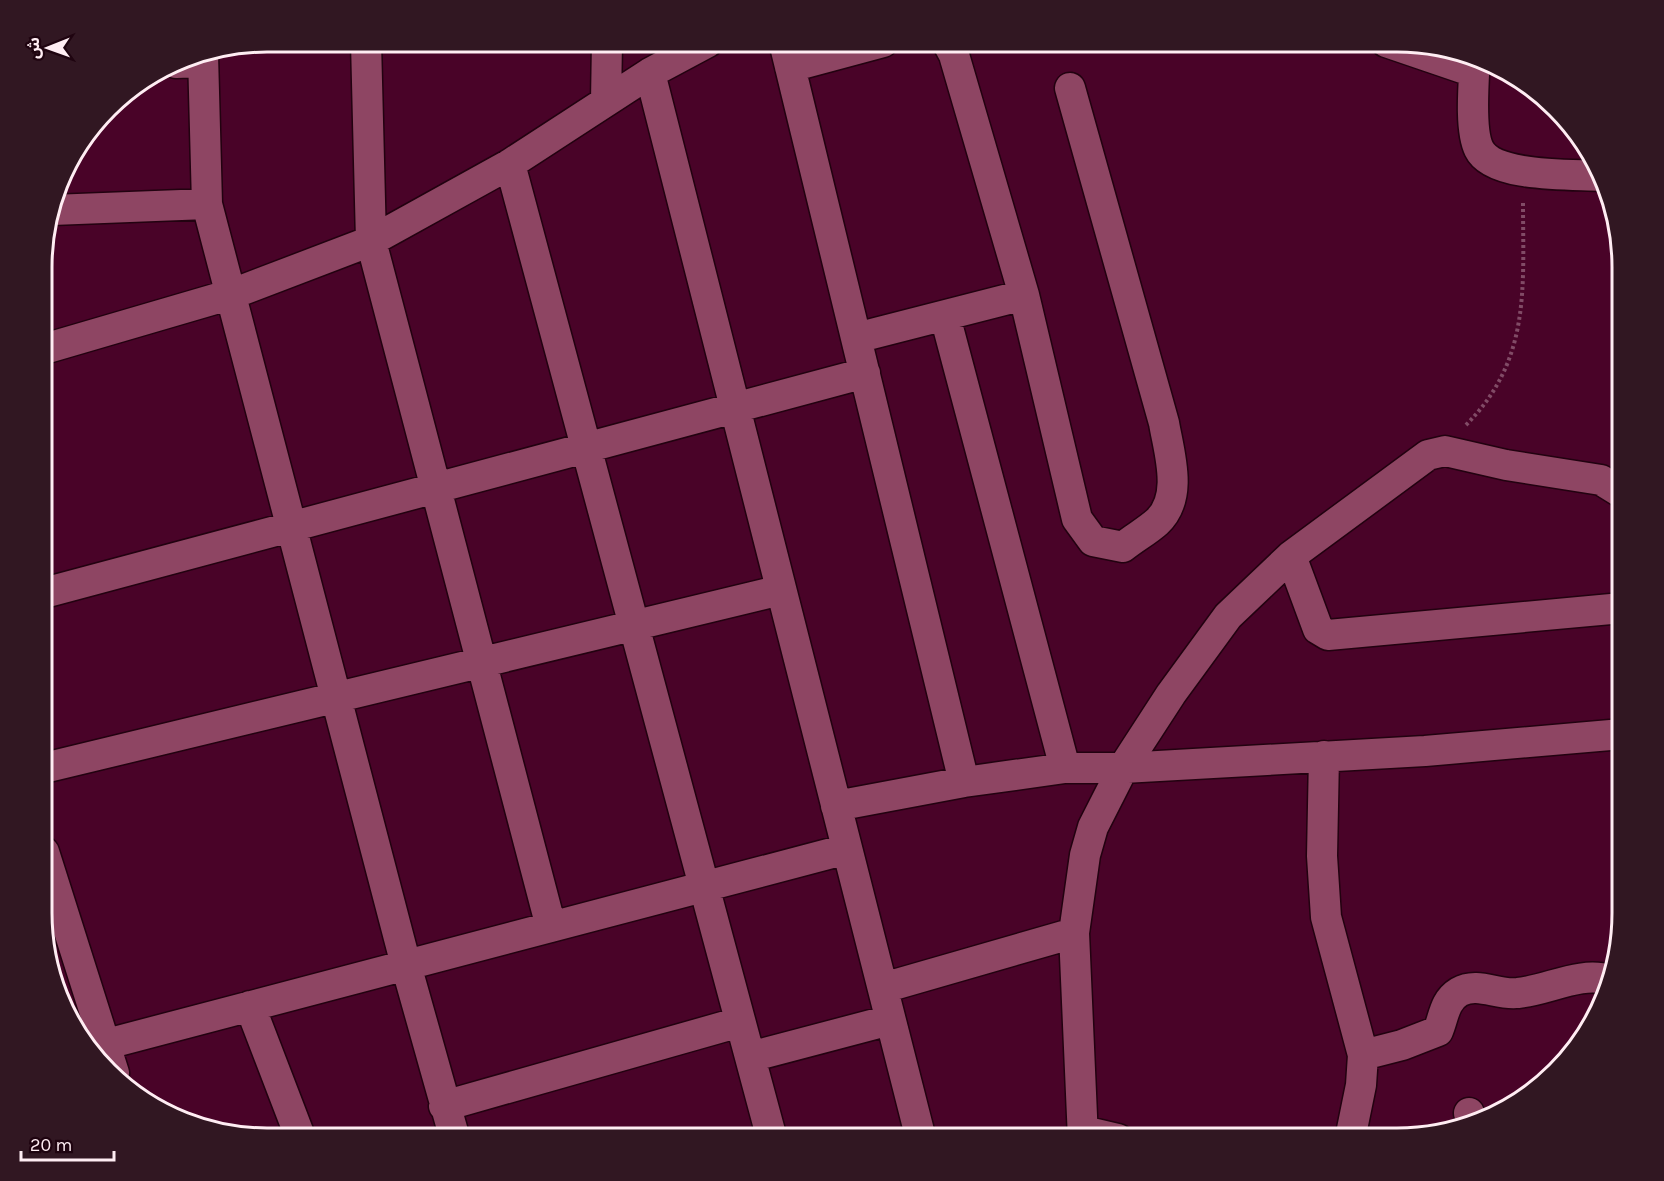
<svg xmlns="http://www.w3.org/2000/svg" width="1664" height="1181" viewBox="0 0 1664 1181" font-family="Karla,'Noto Sans Arabic',sans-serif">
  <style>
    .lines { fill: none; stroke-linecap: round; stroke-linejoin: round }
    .minor-casing { stroke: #220210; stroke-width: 33 }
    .path { stroke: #814b66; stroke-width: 4; stroke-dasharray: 3 3; stroke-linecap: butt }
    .minor { stroke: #8e4563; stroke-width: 30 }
    .rim { fill: none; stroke: #ffedf3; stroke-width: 3 }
  </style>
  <rect width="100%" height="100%" fill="#490328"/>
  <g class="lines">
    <defs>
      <path id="minor" d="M 366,42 L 371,241 L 551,927
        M 784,42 L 964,782
        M 947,42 L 954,55 L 1024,295 L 1077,519 L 1093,541 L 1123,547 C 1134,538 1147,531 1157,522 C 1184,497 1169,453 1164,423 L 1070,88
        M 1386,42 L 1474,72
        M 203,55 L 207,204 L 406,965 L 455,1139
        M 1475,57 C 1474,80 1469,129 1479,149 C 1493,178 1572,174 1601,176
        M 176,63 L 203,62
        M 790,67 L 883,42
        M 650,73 L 921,1139
        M 606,101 L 607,42
        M 510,164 L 772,1139
        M 52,210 L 207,204
        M 945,316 L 1065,768
        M 856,338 L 1024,295
        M 44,349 L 232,294 L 371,241 L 510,164 L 650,73 L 708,42
        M 1291,556 L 1318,629 L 1328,635 L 1622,608
        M 44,593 L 865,373
        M 1324,756 L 1322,856 L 1326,917 L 1363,1055 L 1361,1085 L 1350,1139
        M 44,768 L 781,590
        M 836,806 L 964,782 L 1065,768 L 1123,768 L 1425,751 L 1622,734
        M 44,852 L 114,1073
        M 883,988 L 1074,933
        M 250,1006 L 301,1139
        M 103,1045 L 847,849
        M 1363,1055 L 1402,1045 L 1438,1031 C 1444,1017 1444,1001 1459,992 C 1478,981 1498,996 1518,993 C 1548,990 1581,971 1609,980
        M 750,1057 L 890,1020
        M 444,1106 L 740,1022
        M 1469,1113 L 1472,1121
        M 1084,1131 L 1118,1139
        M 1083,1139 L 1074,933 L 1085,855 L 1093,827 L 1123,768 L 1171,694 L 1228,616 L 1291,556 L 1428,455 L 1445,451 L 1506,465 L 1601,480 L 1622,493"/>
    </defs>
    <use href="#minor" class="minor-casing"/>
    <path class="path" d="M 1466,425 C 1531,360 1523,288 1523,202"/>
    <use href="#minor" class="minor"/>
  </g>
  <path d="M0 0H1664V1181H0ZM267 52H1397A215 215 0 0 1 1612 267V913A215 215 0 0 1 1397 1128H267A215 215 0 0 1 52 913V267A215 215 0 0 1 267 52Z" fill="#311722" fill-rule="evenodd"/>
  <path class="rim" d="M267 52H1397A215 215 0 0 1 1612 267V913A215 215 0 0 1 1397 1128H267A215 215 0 0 1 52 913V267A215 215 0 0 1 267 52Z"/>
  <g transform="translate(48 48) rotate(269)" stroke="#1f0410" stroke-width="4.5" paint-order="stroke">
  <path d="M0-4.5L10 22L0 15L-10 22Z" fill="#ffedf3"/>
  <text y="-9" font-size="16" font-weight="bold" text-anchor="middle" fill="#ffedf3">ش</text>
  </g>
  <path d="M21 1151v9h93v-9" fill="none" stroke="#ffedf3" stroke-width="3"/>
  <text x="30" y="1151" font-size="18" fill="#ffedf3" stroke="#1f0410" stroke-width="4.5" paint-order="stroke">20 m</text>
</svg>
